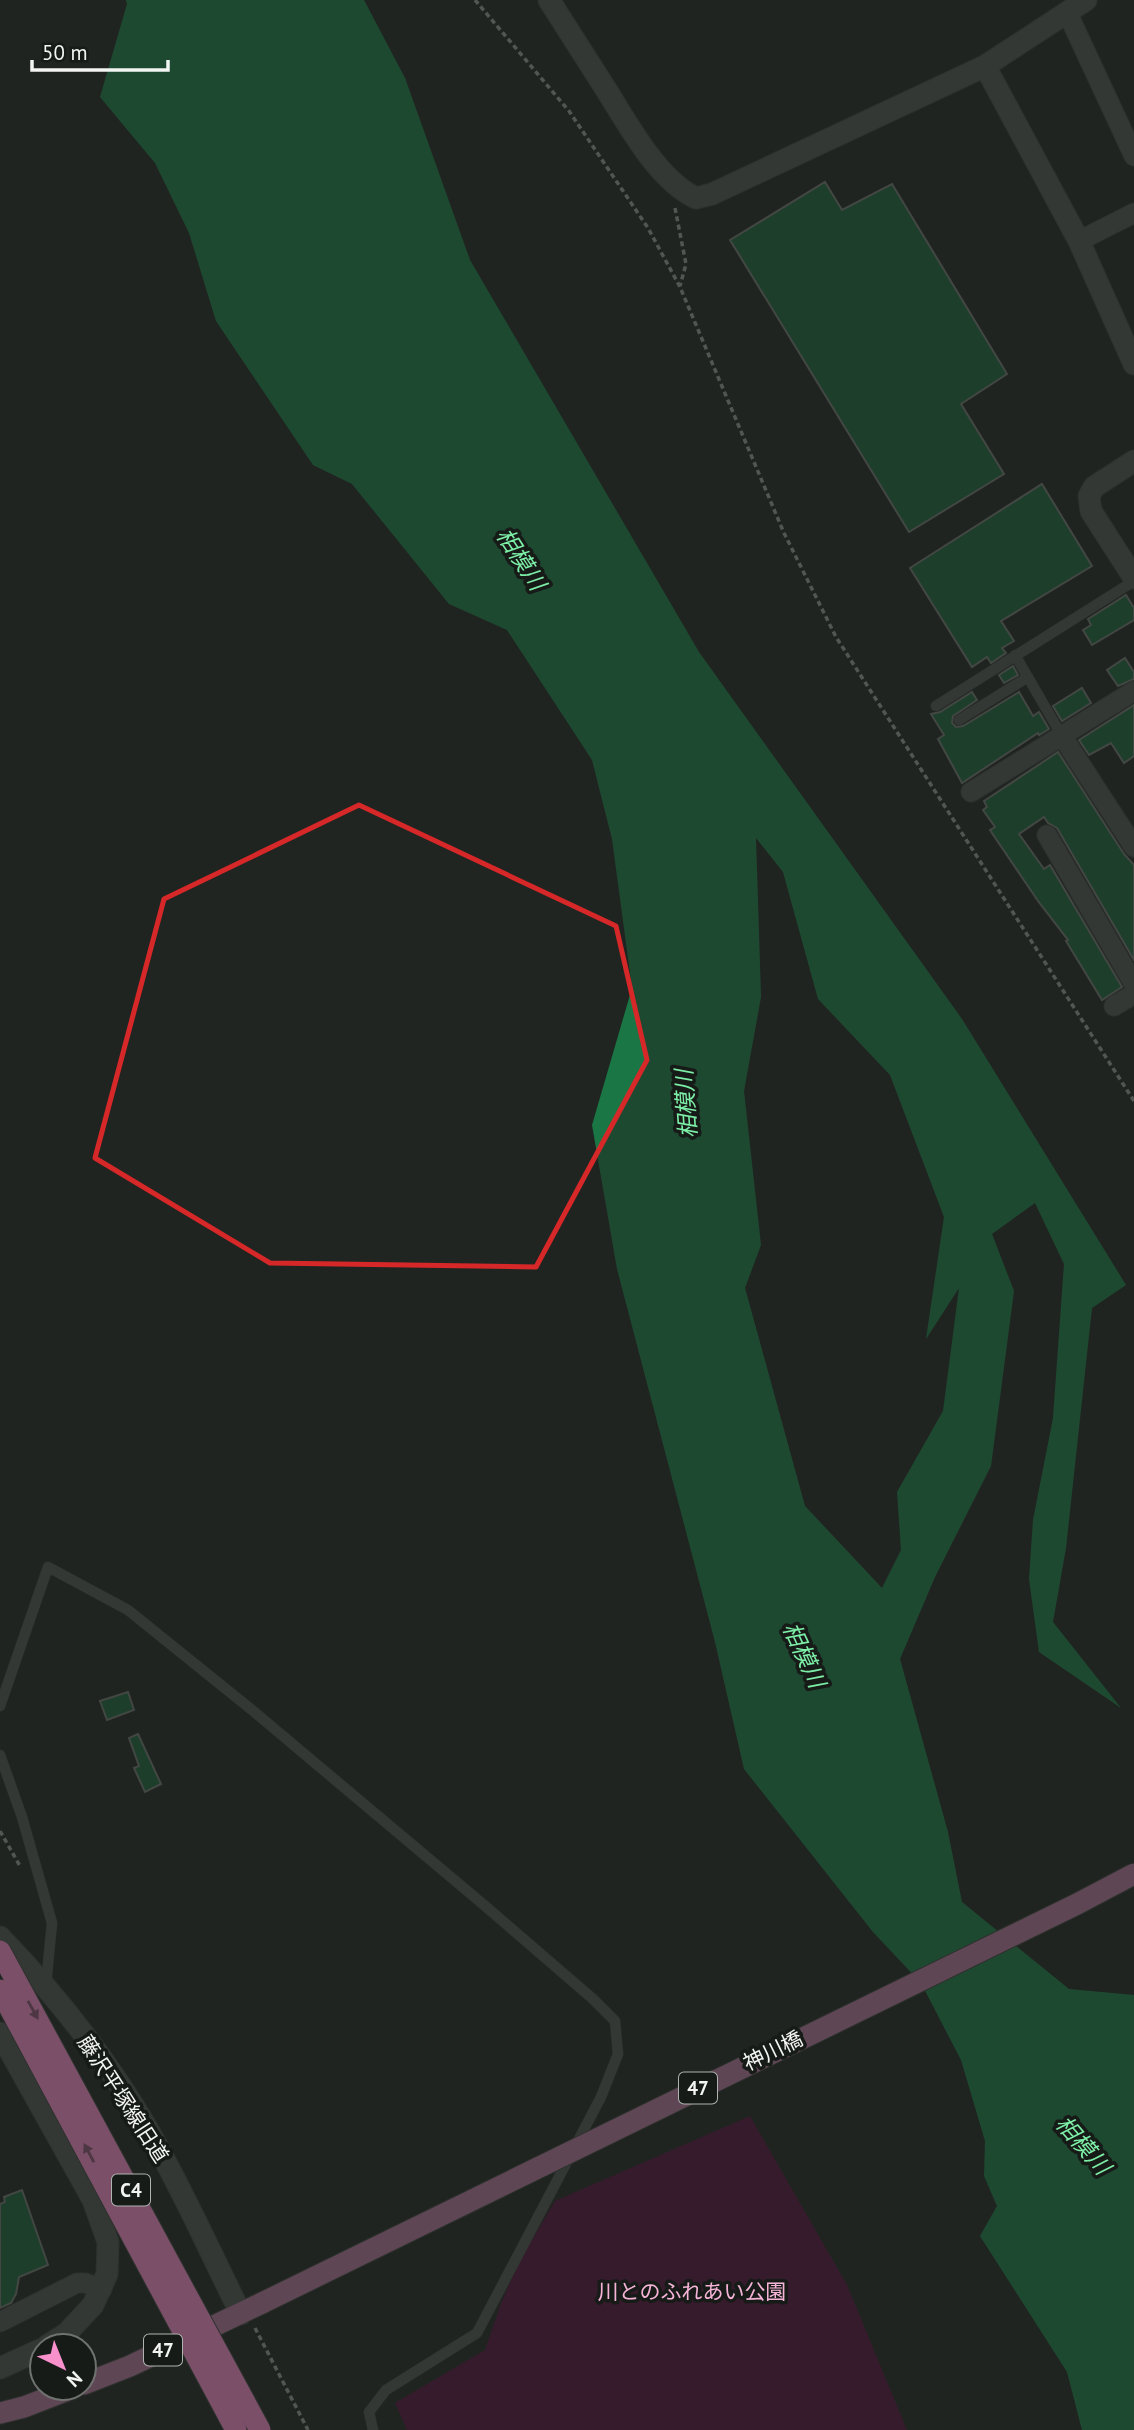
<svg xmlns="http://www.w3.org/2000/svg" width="1134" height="2430" viewBox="0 0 1134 2430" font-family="'PT Sans','Noto Sans JP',sans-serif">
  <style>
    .green { fill: #50103a }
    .water { fill: #1a7745; fill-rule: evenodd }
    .building { fill: #195d37; stroke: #6b716d; stroke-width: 2 }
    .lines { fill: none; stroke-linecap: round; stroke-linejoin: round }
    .service-casing { stroke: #3d413e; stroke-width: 11 }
    .minor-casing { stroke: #3d413e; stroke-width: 21 }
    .tertiary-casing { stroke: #3d413e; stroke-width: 23 }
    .primary-casing { stroke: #3d413e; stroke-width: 23 }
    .path { stroke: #8f938f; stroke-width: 3.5; stroke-dasharray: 5 3.5; stroke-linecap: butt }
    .service { stroke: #4c514e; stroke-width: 10 }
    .minor { stroke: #4c514e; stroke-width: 19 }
    .tertiary { stroke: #4c514e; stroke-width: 21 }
    .primary { stroke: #aa6f92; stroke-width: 21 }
    .primary-bridge-casing { stroke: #3d413e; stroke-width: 23; stroke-linecap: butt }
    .motorway-bridge-casing { stroke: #3d413e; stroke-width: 23; stroke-linecap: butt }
    .primary-bridge { stroke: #aa6f92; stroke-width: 21 }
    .motorway-bridge { stroke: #e983bf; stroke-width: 21 }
    .oneway { fill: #804f6c }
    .marked { fill: none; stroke: #d62828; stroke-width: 5; stroke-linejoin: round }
    .labels { text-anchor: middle; stroke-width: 7; stroke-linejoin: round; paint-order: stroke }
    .shield { fill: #171b18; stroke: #b0b4b1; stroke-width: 2 }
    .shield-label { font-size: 19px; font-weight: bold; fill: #f2f5f2 }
    .street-label { font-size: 21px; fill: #f2f5f2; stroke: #171b18 }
    .park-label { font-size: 21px; fill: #f5b4d7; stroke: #171b18 }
    .water-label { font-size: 23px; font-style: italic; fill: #7ceea6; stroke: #171b18 }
  </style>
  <rect width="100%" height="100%" fill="#202521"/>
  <path class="green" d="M 750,2116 L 847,2285 L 907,2430 L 407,2430 L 395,2403 L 485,2350 L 500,2306 L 519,2262 L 555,2201 Z"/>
  <path class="water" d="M 126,0 L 364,0 L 405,78 L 470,260 L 699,652 L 962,1019 L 1126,1285 L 1092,1308 L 1066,1548 L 1053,1622 L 1121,1708 L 1039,1652 L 1029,1579 L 1033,1520 L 1053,1418 L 1064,1264 L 1035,1203 L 992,1234 L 1014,1291 L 991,1466 L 935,1577 L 900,1659 L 948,1832 L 962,1902 L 1069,1989 L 1134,1995 L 1134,2430 L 1082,2430 L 1067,2372 L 980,2236 L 997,2206 L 984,2176 L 985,2141 L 961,2060 L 921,1983 L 873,1932 L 744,1769 L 715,1642 L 617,1269 L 592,1125 L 632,988 L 612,839 L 592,760 L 507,630 L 449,604 L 352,484 L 313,465 L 216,321 L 189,233 L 155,163 L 100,97 L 127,4 ZM 756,838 L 783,872 L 818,999 L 890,1075 L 944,1217 L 926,1339 L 959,1288 L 943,1411 L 897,1492 L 901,1550 L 882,1588 L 805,1506 L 745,1288 L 761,1245 L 744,1091 L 761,997 Z"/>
  <path class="building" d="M 825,182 L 842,210 L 892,184 L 1007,374 L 961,404 L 1004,474 L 909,532 L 730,240 Z
    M 1042,484 L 1092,566 L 1001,621 L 1014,641 L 1002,648 L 1006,653 L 991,663 L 987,657 L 972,667 L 910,568 Z
    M 1126,595 L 1134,608 L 1134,620 L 1092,645 L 1083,630 L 1091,625 L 1088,619 Z
    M 1125,658 L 1134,672 L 1134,679 L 1118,686 L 1107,670 Z
    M 1013,666 L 1018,675 L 1004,683 L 999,675 Z
    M 1082,688 L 1091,703 L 1062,721 L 1053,706 Z
    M 972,692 L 977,700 L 953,716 L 952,723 L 956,727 L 963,726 L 1019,692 L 1033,716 L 1039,712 L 1049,729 L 1039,735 L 1038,733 L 962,783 L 938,739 L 944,735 L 931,714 L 940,712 Z
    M 1134,705 L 1134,756 L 1124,763 L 1111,743 L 1089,755 L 1079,740 Z
    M 1058,752 L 1124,854 L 1134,865 L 1134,960 L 1057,828 L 1048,823 L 1044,817 L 1019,834 L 1044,869 L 1050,865 L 1122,987 L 1102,1000 L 1066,941 L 1068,940 L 1038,901 L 990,830 L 995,827 L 983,810 L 987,807 L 984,801 Z
    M 128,1692 L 134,1710 L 107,1720 L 100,1701 Z
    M 138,1734 L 161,1784 L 145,1792 L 134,1768 L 139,1766 L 129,1738 Z
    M 22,2190 L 48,2265 L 19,2277 L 16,2294 L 11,2303 L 0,2308 L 0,2204 L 5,2202 L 4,2197 Z"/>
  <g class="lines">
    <defs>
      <path id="service" d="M 1015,655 L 1062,736
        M 936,706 L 1134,581
        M 959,720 L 1028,677
        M 0,1706 L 48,1567 L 128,1610 L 252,1710 L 484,1905 L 593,1999 L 615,2021 L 618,2054 L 601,2097 L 477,2333 L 386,2390 L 369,2412 L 373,2430
        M 0,1755 L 22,1817 L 52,1923 L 46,1985"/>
      <path id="minor" d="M 1067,12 L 1134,156
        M 1079,241 L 1134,213
        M 1062,736 L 1134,847
        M 971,792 L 1134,691
        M 1047,835 L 1134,984
        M 1114,1006 L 1134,994
        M 0,2322 L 77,2283 L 85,2283 L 102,2289"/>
      <path id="tertiary" d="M 549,0 C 568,30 588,61 607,91 C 629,126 658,180 696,198 L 712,194 L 985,66 L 1086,0
        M 985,66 L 1079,241 L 1134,364
        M 1134,461 L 1094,487 L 1089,496 L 1091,511 L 1134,578
        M 0,1937 C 55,1994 107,2060 147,2128 C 182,2188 210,2252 241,2314
        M 0,2033 L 93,2200 L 108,2242 L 107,2274 L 93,2305 L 67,2333 L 47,2346
        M 0,2368 L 42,2349"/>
      <path id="primary" d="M 84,2384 L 130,2366 L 262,2303
        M 0,2413 L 24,2407 L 73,2388"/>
    </defs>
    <use href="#service" class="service-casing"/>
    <use href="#minor" class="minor-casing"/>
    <use href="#tertiary" class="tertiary-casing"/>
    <use href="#primary" class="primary-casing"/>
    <path class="path" d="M 475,0 L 569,111 L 648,228 L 680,287 L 784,533 L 836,637 L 1134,1101
      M 675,208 L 686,264 L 680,286
      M 0,1831 L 20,1866
      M 255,2328 L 308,2430"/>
    <use href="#service" class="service"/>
    <use href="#minor" class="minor"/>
    <use href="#tertiary" class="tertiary"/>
    <use href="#primary" class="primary"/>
    <defs>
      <path id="primary-bridge" d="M 262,2303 L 1077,1904 L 1134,1874"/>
      <path id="motorway-bridge" d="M 0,1951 L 260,2430
        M 0,1990 L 236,2430"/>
    </defs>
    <use href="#primary-bridge" class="primary-bridge-casing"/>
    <use href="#motorway-bridge" class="motorway-bridge-casing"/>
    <use href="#primary-bridge" class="primary-bridge"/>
    <use href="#motorway-bridge" class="motorway-bridge"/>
  </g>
  <defs><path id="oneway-solid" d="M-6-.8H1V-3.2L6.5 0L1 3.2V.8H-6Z" transform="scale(1.75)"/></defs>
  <g class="oneway">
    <use href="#oneway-solid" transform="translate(33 2010) rotate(61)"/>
    <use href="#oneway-solid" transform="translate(89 2153) rotate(-118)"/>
  </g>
  <path d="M0 0H1134V2430H0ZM 359,805 L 616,926 L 647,1060 L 536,1267 L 270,1263 L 95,1158 L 164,899 Z" fill="#202521" fill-opacity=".55" fill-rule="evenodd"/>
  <path class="marked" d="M 359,805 L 616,926 L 647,1060 L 536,1267 L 270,1263 L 95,1158 L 164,899 Z"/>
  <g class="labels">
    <g class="shield">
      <rect x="679" y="2072.5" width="38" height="31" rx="5"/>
      <rect x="112" y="2174.5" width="38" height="31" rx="5"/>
      <rect x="144" y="2334.5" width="38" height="31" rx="5"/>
    </g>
    <g class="shield-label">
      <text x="698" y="2095">47</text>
      <text x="131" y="2197">C4</text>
      <text x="163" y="2357">47</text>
    </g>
    <g class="street-label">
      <text transform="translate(773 2051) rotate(-26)" y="7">神川橋</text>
      <text transform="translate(123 2099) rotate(57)" y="7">藤沢平塚線旧道</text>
    </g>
    <g class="park-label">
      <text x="692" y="2299">川とのふれあい公園</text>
    </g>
    <g class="water-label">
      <text transform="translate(521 559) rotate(57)" y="8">相模川</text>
      <text transform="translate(686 1104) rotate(-94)" y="8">相模川</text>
      <text transform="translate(804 1655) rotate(65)" y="8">相模川</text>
      <text transform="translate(1083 2145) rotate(49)" y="8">相模川</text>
    </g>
  </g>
  <g transform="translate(63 2367) rotate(137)"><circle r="33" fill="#171b18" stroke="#6f726f" stroke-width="2"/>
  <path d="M0-5L12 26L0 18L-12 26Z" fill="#f890cc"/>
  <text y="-10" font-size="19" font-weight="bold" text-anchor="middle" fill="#f2f5f2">N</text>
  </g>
  <path d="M32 60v10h136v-10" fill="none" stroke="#f2f5f2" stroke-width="3.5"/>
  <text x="42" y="60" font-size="21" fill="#f2f5f2" stroke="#171b18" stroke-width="5" paint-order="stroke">50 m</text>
</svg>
